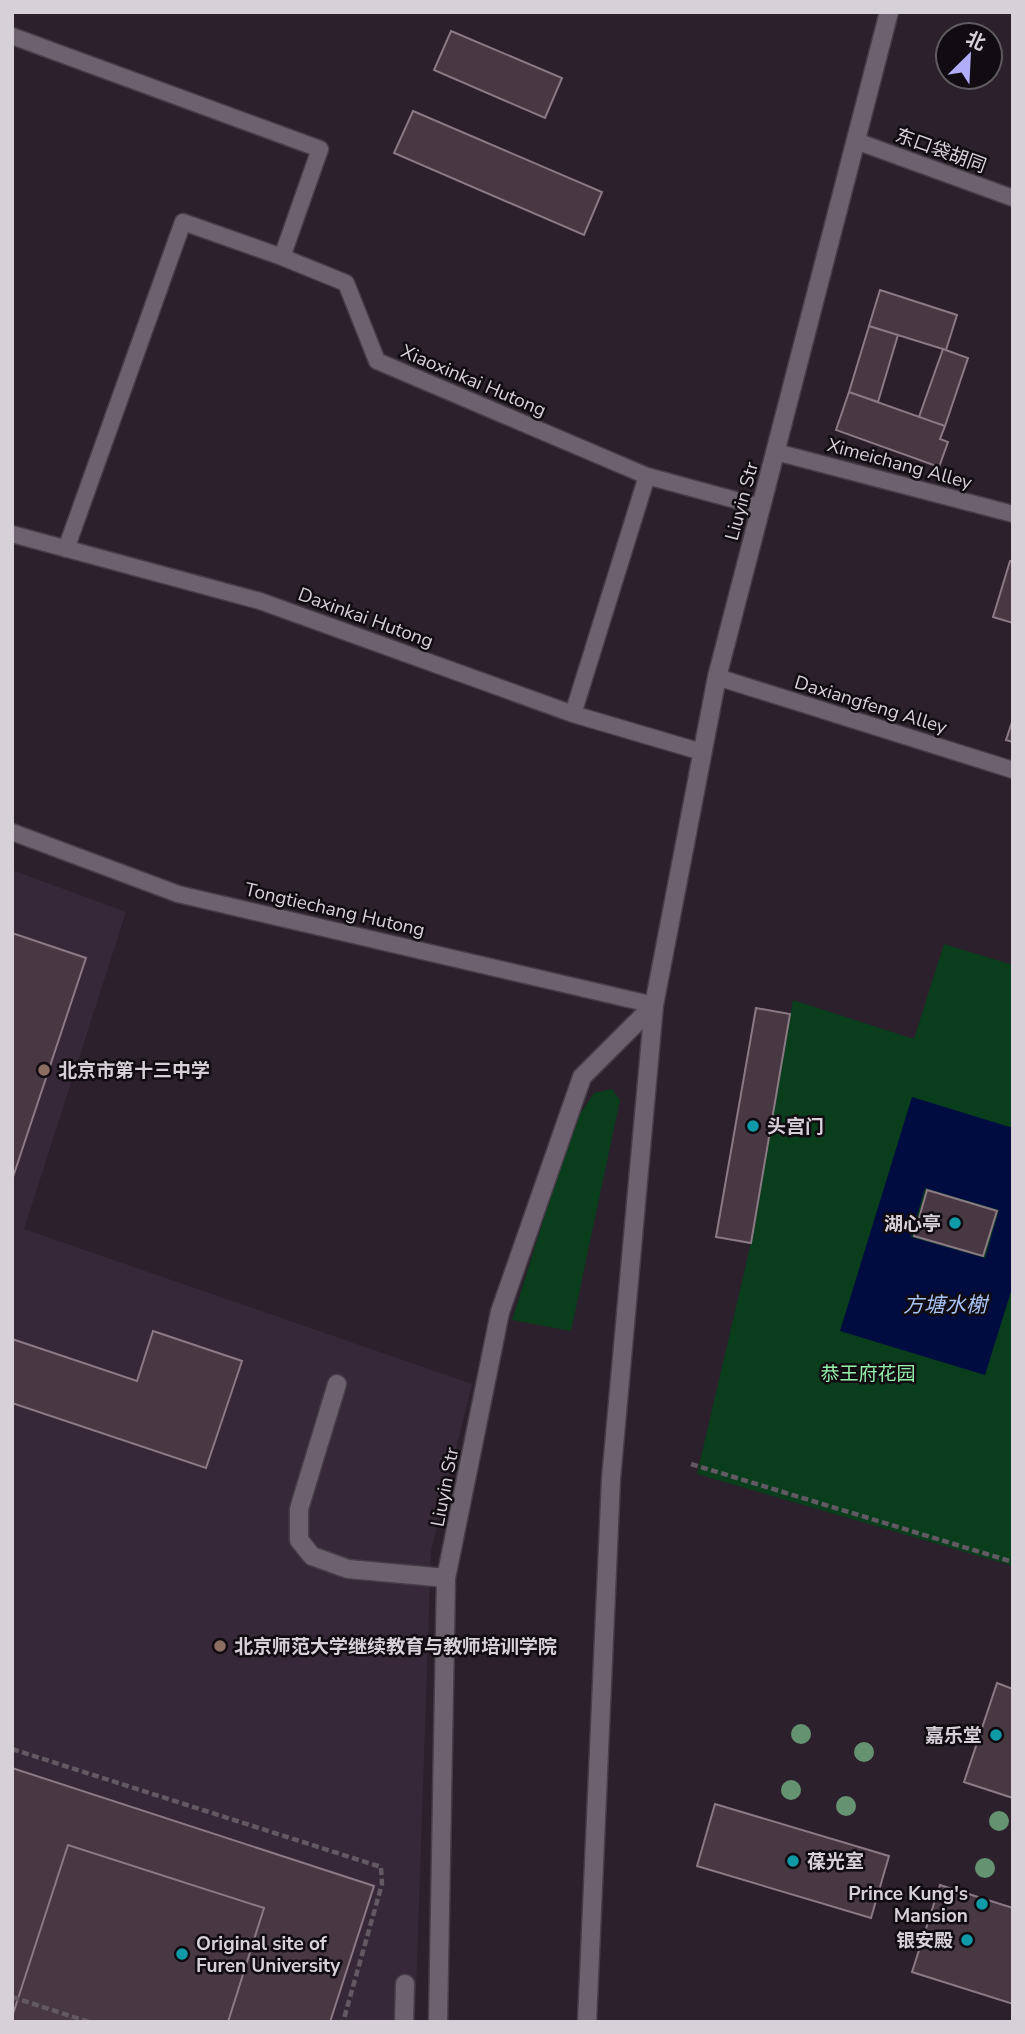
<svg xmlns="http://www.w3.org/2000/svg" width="1025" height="2034" viewBox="0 0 1025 2034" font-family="'Nunito Sans','Noto Sans SC',sans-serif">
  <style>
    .built { fill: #372839 }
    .green { fill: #093d1c }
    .water { fill: #000b40; fill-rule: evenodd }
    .building { fill: #473842; stroke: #8b7985; stroke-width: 2 }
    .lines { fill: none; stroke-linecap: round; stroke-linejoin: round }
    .service-casing { stroke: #463d48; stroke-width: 19 }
    .minor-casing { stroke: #463d48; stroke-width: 21 }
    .tertiary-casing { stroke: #463d48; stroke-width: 21 }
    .path { stroke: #625963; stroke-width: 4.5; stroke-dasharray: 7 3.5; stroke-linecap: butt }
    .service { stroke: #6e616f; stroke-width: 16 }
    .minor { stroke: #6e616f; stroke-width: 18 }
    .tertiary { stroke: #6e616f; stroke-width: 18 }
    .tree { fill: #659371 }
    .education-dot { fill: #8d6e63; stroke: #110c11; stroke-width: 2.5 }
    .culture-dot { fill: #0f9aa8; stroke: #110c11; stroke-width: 2.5 }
    .labels { text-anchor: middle; stroke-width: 5; stroke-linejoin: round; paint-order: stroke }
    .street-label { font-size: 19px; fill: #d7d0d8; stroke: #110c11 }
    .poi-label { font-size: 19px; font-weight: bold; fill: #d7d0d8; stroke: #110c11; text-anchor: start }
    .park-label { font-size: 19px; fill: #94f1aa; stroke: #110c11 }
    .water-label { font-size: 21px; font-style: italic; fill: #a8c4f7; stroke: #110c11 }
  </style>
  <rect width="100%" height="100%" fill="#2b202c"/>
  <path class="built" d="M 12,870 L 126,912 L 24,1229 L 472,1384 L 431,1550 L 415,2022 L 12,2022 Z"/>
  <path class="green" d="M 944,944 L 1013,965 L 1013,1566 L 697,1474 L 751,1243 L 793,1000 L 914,1039 Z
    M 612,1089 L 620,1100 L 571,1331 L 512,1320 L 574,1123 L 594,1093 Z"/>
  <path class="water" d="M 912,1097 L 1013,1128 L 1013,1285 L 985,1375 L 840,1331 ZM 925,1188 L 999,1210 L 985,1258 L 911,1237 Z"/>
  <path class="building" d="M 451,31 L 562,78 L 545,118 L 434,70 Z
    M 413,111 L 602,192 L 584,235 L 394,153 Z
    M 880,290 L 957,315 L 946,350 L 869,326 Z
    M 869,326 L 898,335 L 878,402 L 849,392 Z
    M 943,349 L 968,358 L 945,426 L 919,417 Z
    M 849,392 L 945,426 L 940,439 L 948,442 L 939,467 L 836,430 Z
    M 1010,561 L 1013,562 L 1013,623 L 993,617 Z
    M 1013,719 L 1013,742 L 1006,740 Z
    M 12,933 L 86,958 L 12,1180 Z
    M 756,1008 L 790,1014 L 751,1243 L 716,1237 Z
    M 927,1190 L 997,1211 L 983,1256 L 914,1236 Z
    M 153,1331 L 242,1361 L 206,1468 L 12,1403 L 12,1339 L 137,1381 Z
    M 997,1683 L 1013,1689 L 1013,1798 L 964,1782 Z
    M 12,1768 L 374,1886 L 330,2022 L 12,2022 Z
    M 12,1768 L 374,1886 L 330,2022 L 228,2022 L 264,1908 L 68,1845 L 12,2017 Z
    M 715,1804 L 889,1856 L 871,1918 L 697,1866 Z
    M 940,1885 L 1013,1908 L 1013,2004 L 912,1972 Z"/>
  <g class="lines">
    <defs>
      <path id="service" d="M 12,36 L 320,149 L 282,257 L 346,283 L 377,361 L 647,476 L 761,507
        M 856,141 L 1013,198
        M 776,452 L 1013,514
        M 12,534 L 260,601 L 573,714 L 702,752
        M 66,549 L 183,222 L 282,257
        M 717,677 L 1013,770
        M 573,714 L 647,476
        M 12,832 L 178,894 L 654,1005"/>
      <path id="minor" d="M 337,1384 L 299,1509 L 299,1540 L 312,1556 L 348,1569 L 446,1578
        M 404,2022 L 405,1984
        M 438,2022 L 446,1578 L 500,1312 L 582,1077 L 654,1005"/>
      <path id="tertiary" d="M 587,2022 L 611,1479 L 654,1005 L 717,677 L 889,12"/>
    </defs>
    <use href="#service" class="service-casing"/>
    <use href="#minor" class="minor-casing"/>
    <use href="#tertiary" class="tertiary-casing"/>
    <path class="path" d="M 691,1464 L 1013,1562
      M 12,1749 L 381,1867 L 382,1884 L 343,2022
      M 12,1997 L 89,2022"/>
    <use href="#service" class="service"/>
    <use href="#minor" class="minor"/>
    <use href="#tertiary" class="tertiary"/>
  </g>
  <g class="tree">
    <circle cx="801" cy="1734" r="10"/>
    <circle cx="864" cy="1752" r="10"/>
    <circle cx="791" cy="1790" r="10"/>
    <circle cx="846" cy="1806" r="10"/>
    <circle cx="999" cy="1821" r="10"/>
    <circle cx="985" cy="1868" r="10"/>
  </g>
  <g class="education-dot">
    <circle cx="44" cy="1070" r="7"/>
    <circle cx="220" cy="1646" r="7"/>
  </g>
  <g class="culture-dot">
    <circle cx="753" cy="1126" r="7"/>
    <circle cx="955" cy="1223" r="7"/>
    <circle cx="996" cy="1735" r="7"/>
    <circle cx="793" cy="1861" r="7"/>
    <circle cx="982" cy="1904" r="7"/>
    <circle cx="967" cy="1940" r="7"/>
    <circle cx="182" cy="1954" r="7"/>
  </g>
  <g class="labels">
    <g class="street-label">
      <text transform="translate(941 150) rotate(20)" y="7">东口袋胡同</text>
      <text transform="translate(474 380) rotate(23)" y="7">Xiaoxinkai Hutong</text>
      <text transform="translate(900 463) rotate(15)" y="7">Ximeichang Alley</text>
      <text transform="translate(741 501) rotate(-75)" y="7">Liuyin Str</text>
      <text transform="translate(366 617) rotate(20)" y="7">Daxinkai Hutong</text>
      <text transform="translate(871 704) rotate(17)" y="7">Daxiangfeng Alley</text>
      <text transform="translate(335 909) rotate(13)" y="7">Tongtiechang Hutong</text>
      <text transform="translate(444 1487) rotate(-79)" y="7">Liuyin Str</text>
    </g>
    <g class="poi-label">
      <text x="58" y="1077">北京市第十三中学</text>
      <text x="767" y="1133">头宫门</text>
      <text x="941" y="1230" text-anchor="end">湖心亭</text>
      <text x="234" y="1653">北京师范大学继续教育与教师培训学院</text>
      <text x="982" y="1742" text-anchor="end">嘉乐堂</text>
      <text x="807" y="1868">葆光室</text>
      <text x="968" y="1900" text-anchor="end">Prince Kung's<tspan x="968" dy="22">Mansion</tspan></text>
      <text x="953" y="1947" text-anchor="end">银安殿</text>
      <text x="196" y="1950">Original site of<tspan x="196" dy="22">Furen University</tspan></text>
    </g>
    <g class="park-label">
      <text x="868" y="1380">恭王府花园</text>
    </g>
    <g class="water-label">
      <text x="945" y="1312">方塘水榭</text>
    </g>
  </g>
  <rect width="1025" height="2034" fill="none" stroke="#d7d0d8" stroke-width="28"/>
  <g transform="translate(969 56) rotate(24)"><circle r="33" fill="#110c11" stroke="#605a61" stroke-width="2"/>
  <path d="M0-5L12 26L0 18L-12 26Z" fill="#b2adfa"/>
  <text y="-10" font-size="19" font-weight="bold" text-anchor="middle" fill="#d7d0d8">北</text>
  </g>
</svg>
